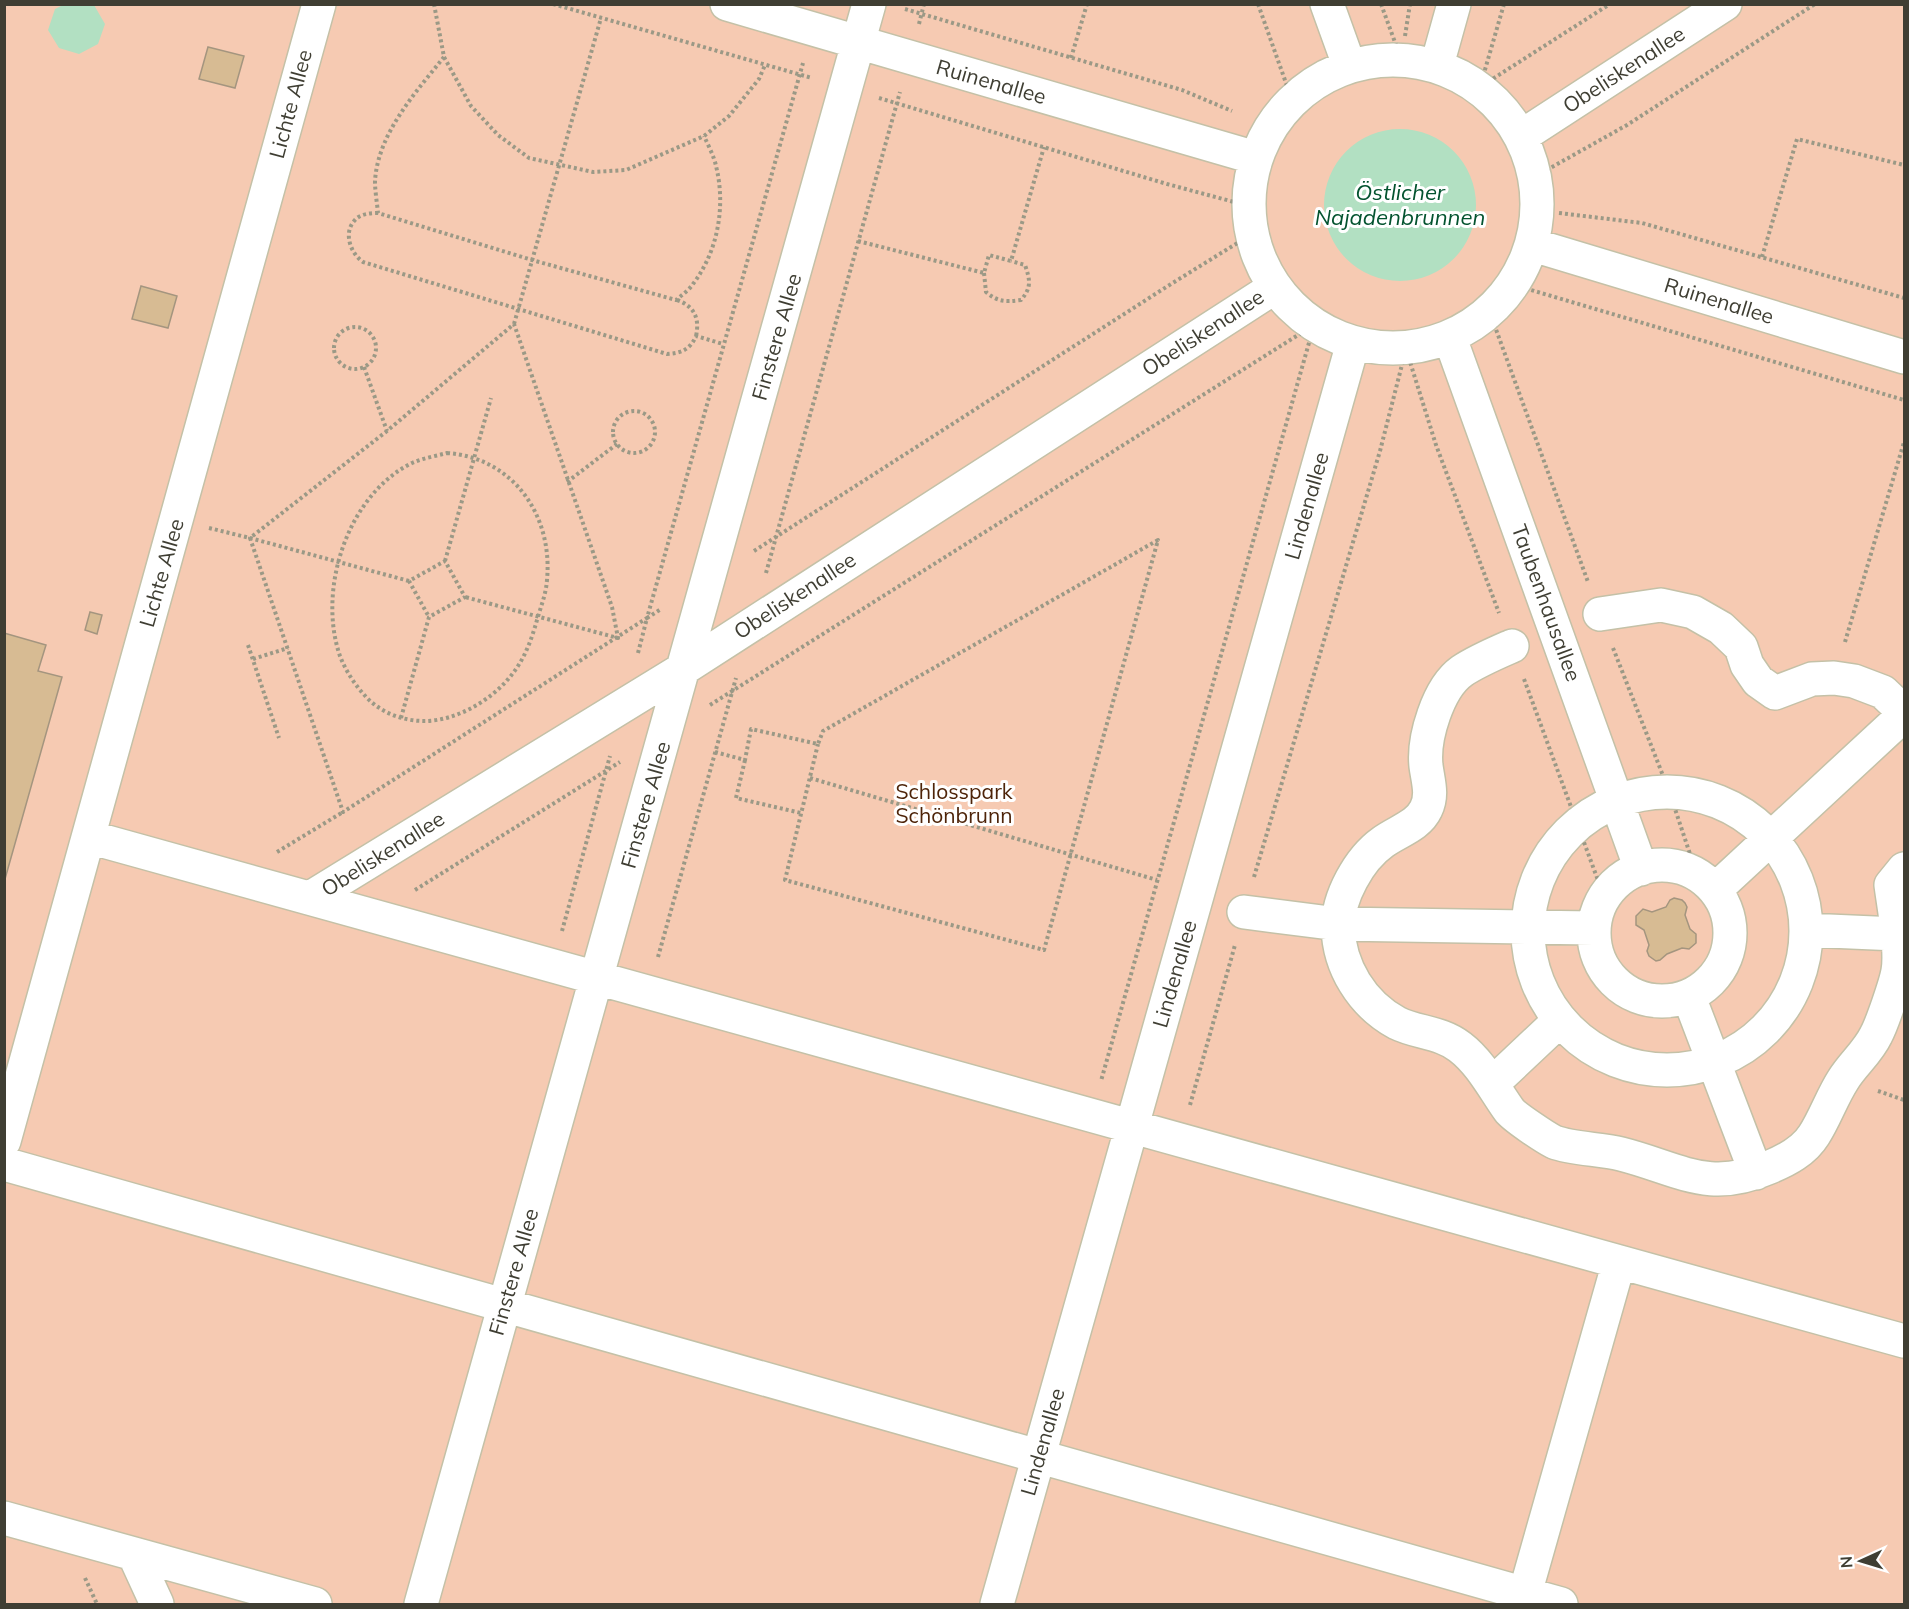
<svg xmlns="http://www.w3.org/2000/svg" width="1909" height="1609" viewBox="0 0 1909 1609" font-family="Mulish,sans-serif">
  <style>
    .green { fill: #f6cab2 }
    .water { fill: #b2e0c2 }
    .building { fill: #d7bb93; stroke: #a4957f; stroke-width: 1.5 }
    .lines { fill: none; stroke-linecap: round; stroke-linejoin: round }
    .minor-casing { stroke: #c4c1a7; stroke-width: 36 }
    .path { stroke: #9b9986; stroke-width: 4; stroke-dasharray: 3 3; stroke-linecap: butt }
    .minor { stroke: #fff; stroke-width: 33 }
    .labels { text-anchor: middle; stroke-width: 6; stroke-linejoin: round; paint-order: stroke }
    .street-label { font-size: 21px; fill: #3f3e33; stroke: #fff }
    .park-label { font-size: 21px; fill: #4e2409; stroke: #fff }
    .water-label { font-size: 22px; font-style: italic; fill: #03532f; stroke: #fff }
  </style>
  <rect width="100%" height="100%" fill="#f9f7db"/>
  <path class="green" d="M 5,5 L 1904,5 L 1904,1604 L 5,1604 Z"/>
  <path class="water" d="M 63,5 L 94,5 L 105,24 L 98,44 L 79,54 L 59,48 L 48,30 L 55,9 Z
    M1324 205a76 76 0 1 1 152 0a76 76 0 1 1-152 0Z"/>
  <path class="building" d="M 208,47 L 244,56 L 235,88 L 199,79 Z
    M 141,286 L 177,296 L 168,328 L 132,319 Z
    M 90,612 L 102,615 L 97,634 L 85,630 Z
    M 4,633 L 46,645 L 38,671 L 62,677 L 5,879 Z
    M 1674,898 L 1682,900 L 1685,903 L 1687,907 L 1685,915 L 1690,929 L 1696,934 L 1696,943 L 1689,949 L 1682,948 L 1667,954 L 1660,960 L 1656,961 L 1649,956 L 1647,951 L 1649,945 L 1644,930 L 1636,925 L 1636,916 L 1643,909 L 1652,912 L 1666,907 L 1670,900 Z"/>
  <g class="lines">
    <defs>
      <path id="minor" d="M 727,4 L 1256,158
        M 1327,4 L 1349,65
        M1249 204a144 144 0 1 1 288 0a144 144 0 1 1-288 0Z
        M 1437,65 L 1454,4
        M 1522,136 L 1725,4
        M 1533,245 L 1904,357
        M 1450,338 L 1641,869
        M 1600,614 L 1661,605 L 1693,612 L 1721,628 L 1741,647 L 1747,665 L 1758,681 L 1775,693 L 1812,679 L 1834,678 L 1854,681 L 1883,692 L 1904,712
        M 1512,646 C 1496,653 1477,661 1462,671 C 1438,688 1423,738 1426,766 C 1428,781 1433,795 1426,809 C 1418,826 1398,831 1383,842 C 1359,859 1338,897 1338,927 C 1339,967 1362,1004 1397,1023 C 1417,1033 1441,1032 1460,1047 C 1481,1063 1494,1089 1509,1110 C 1514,1117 1546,1138 1554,1142 C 1572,1149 1602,1149 1621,1154 C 1680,1169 1708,1194 1770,1167 C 1787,1160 1804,1151 1814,1135 C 1825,1118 1832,1097 1843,1080 C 1852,1065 1868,1052 1876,1035 C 1882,1024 1896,983 1898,971 C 1902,949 1894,908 1891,885 L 1904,869
        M1528 931a139 139 0 1 1 278 0a139 139 0 1 1-278 0Z
        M 89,837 L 1904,1341
        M1594 933a68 68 0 1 1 136 0a68 68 0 1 1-136 0Z
        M 1715,890 L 1904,715
        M 310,898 L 683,669 L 1275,287
        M 1244,912 L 1338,924 L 1594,928
        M 1806,930 L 1897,934
        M 1689,997 L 1756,1173
        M 1492,1084 L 1560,1020
        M 4,1141 L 319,4
        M 4,1164 L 1561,1604
        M 4,1518 L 315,1604
        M 134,1554 L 157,1604
        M 421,1604 L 869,4
        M 997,1604 L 1353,343
        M 1522,1604 L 1619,1262"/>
    </defs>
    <use href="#minor" class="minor-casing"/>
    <path class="path" d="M 434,4 L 444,57 L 471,106 L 498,135 L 529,158 L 593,172 L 626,170 L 704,136 L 729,116 L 759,79 L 765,65
      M 553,4 L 812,78
      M 1258,4 L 1292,100
      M 1381,4 L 1400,56
      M 1504,4 L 1480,87 L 1610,4
      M 905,9 L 1182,90 L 1232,111
      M 919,24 L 924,4
      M 1405,36 L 1410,4
      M 444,57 C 416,92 378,133 375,181 C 375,191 377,203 378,213 L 532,260 L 676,300 C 682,295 689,290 693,284 C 718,251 726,206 716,166 C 714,156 708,145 704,136
      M 1071,58 L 1087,4
      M 879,98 L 1167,184 L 1249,206
      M 1536,176 L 1627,125 L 1815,4
      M 378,213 C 370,213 360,214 355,220 C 343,232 350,253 363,262 L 667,354 C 681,353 690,350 696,336 L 723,344
      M 1559,213 L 1642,223 L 1904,298
      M 858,241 L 984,273 L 989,255 L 1011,261 L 1044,147
      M 1762,257 L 1797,139 L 1904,165
      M 984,273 L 986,292 C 998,302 1005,302 1021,300 C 1032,287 1030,280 1025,265 L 1011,261
      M 1514,285 L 1904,400
      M 677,300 C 694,306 700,318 696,336
      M 1490,313 L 1588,582
      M 514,324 L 601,18
      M334 348a21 21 0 1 1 42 0a21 21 0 1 1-42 0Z
      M 364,367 L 387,431
      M613 432a21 21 0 1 1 42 0a21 21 0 1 1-42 0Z
      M 447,453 C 514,458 553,516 547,580 C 546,594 541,606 537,620 C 532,638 525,658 513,673 C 494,699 457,721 424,721 C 403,721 382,713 367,698 C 356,686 346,672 340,656 C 317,590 347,495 412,463 C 423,458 436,456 447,453 Z
      M 567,482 L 617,444
      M 209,528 L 250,538 L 343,812 L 647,618 L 803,63
      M 754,551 L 1171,284 L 1252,234
      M 445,561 L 491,398
      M 766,573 L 900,92
      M 409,581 L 250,538 L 387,431 L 514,324 L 612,607 L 618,638 L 465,597
      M 1845,642 L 1904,442
      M 248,645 L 279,738
      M 1613,648 L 1669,791 L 1693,863
      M 638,653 L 647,618 L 661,609
      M 253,659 L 288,648
      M 1524,679 L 1603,894
      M 710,705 L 1314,325 L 1101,1081
      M 401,718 L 429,617 L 465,597 L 445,561 L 409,581 L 429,617
      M 715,752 L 745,760 L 751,729 L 818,744 L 823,731 L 1158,540 L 1044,950 L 785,880 L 818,744
      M 745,760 L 736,798 L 801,813
      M 810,778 L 1157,880
      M 277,852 L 343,812
      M 1254,877 L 1380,451 L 1406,349 L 1436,445 L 1499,613
      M 415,890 L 620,762
      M 562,931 L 610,756
      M 658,957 L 736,678
      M 1878,1091 L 1904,1100
      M 1190,1105 L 1235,945
      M 85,1578 L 97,1604"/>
    <use href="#minor" class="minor"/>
  </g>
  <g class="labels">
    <g class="street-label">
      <text transform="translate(1624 70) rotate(-33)" y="7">Obeliskenallee</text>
      <text transform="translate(991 82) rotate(16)" y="7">Ruinenallee</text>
      <text transform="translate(291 104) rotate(-75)" y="7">Lichte Allee</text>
      <text transform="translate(1719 301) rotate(17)" y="7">Ruinenallee</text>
      <text transform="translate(1203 333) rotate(-33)" y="7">Obeliskenallee</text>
      <text transform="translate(777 337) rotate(-74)" y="7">Finstere Allee</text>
      <text transform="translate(1307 506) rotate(-74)" y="7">Lindenallee</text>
      <text transform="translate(162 573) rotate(-74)" y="7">Lichte Allee</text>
      <text transform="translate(795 596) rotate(-33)" y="7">Obeliskenallee</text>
      <text transform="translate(1546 603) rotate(70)" y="7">Taubenhausallee</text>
      <text transform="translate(646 805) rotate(-74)" y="7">Finstere Allee</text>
      <text transform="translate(383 854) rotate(-32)" y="7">Obeliskenallee</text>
      <text transform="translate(1175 974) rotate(-74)" y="7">Lindenallee</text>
      <text transform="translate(514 1272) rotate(-74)" y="7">Finstere Allee</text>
      <text transform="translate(1043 1442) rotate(-74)" y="7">Lindenallee</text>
    </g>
    <g class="park-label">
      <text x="954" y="799">Schlosspark<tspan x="954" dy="24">Schönbrunn</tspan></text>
    </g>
    <g class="water-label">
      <text x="1400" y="200">Östlicher<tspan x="1400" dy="25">Najadenbrunnen</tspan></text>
    </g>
  </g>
  <rect width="1909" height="1609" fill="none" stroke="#3f3e33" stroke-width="12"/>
  <g transform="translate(1861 1561) rotate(266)" stroke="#ffffff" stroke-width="4.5" paint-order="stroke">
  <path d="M0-4.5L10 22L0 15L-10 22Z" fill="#3f3e33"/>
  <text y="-9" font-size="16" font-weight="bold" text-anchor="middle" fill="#3f3e33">N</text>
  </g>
</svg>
